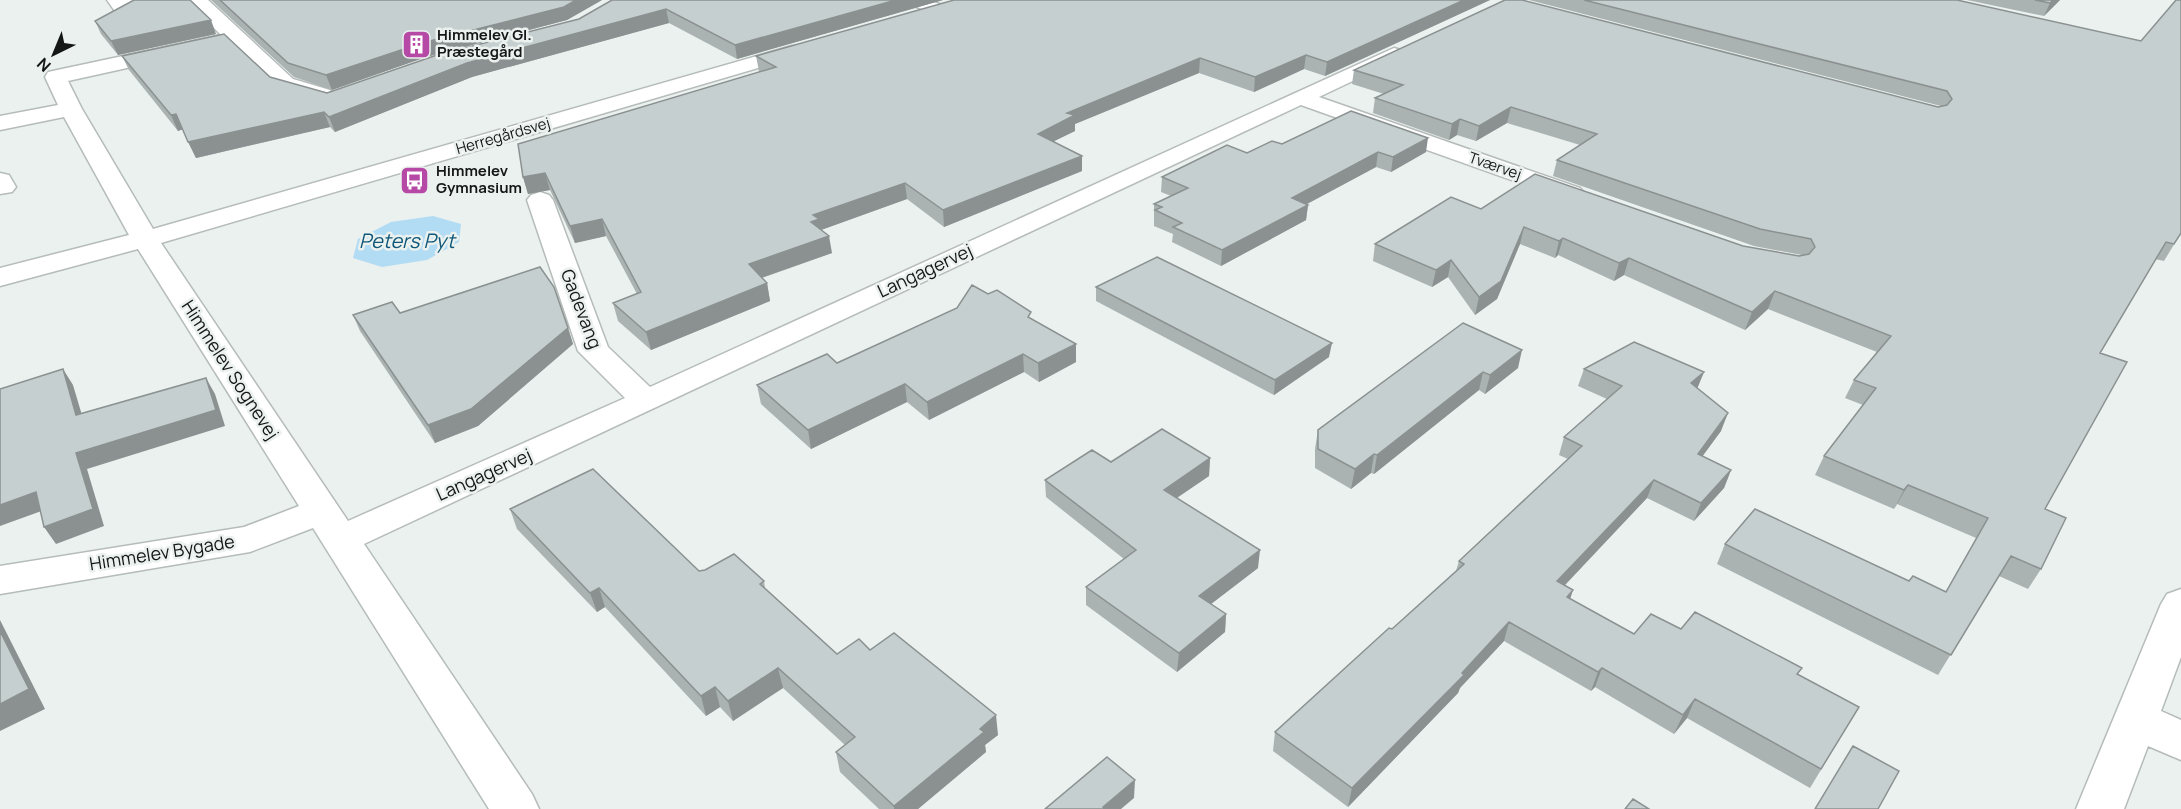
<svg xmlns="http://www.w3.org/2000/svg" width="2181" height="809" viewBox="0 0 2181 809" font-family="Manrope,sans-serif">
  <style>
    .water { fill: #b2dbf4 }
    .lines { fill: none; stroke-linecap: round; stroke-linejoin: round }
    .minor-casing { stroke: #b5bcb9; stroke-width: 3 }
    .minor { fill: #fff; fill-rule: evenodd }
    .wall { fill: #aab2b2 }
    .shaded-wall { fill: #8b9191 }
    .building { fill: #c6cfcf; stroke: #8b9191; stroke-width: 1.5 }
    .labels { text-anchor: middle; stroke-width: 5; stroke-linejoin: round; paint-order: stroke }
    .far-poi-label { font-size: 15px; font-weight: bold; fill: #151716; stroke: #eaf1ee; text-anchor: start }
    .far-street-label { font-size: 15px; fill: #151716; stroke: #eaf1ee }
    .street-label { font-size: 18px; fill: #151716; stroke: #eaf1ee }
    .water-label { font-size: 20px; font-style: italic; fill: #105879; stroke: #eaf1ee }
  </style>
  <rect width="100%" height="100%" fill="#eaf1ee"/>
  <path class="water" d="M 433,216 L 461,224 L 459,242 L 427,260 L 382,267 L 353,258 L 358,239 L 391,222 Z"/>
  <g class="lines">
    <defs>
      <path id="minor" d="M 107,0 L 208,0 L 293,79 L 330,90 L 333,95 L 330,100 L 322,102 L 277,89 L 231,45 L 68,81 L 82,109 L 153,229 L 792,46 L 806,46 L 809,50 L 806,54 L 161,243 L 348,521 L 625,398 L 578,351 L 527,200 L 531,195 L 540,192 L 549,195 L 553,200 L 608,347 L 650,387 L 1394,48 L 1401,50 L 1404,54 L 1401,58 L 1319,97 L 1580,188 L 1584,193 L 1580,198 L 1571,201 L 1562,198 L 1301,105 L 364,544 L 532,794 L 539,809 L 489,809 L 313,528 L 250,552 L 0,594 L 0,566 L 244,527 L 299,506 L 138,249 L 0,286 L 0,268 L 129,235 L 64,117 L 0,130 L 0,116 L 58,105 L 45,77 L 48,72 L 221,35 L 193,7 L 121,12 L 114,10 Z
        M 908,0 C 921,0 938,0 947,9 L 945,13 L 931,13 L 910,4 Z
        M 0,173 L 9,175 L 16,187 L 12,192 L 0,194 Z
        M 2181,589 L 2181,657 L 2161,711 L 2181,720 L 2181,760 L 2148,746 L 2124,809 L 2076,809 L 2161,604 L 2167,594 Z"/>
    </defs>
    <use href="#minor" class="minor-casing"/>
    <use href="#minor" class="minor"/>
  </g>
  <path class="wall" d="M 211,0 L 602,0 L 567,20 L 426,57 L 332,90 L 294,77 Z
    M 612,0 L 943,0 L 737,59 L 669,23 L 472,77 L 335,132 L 330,127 L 196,158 L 183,129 L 178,131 L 129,70 L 122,56 L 270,77 L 327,93 L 579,19 Z
    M 954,0 L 1490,0 L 1325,76 L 1304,69 L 1254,92 L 1199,73 L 1075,124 L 1075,131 L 1054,141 L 1082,171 L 944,227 L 907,199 L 821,230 L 832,253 L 762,278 L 767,283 L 770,301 L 651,350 L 618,321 L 613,303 L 637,294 L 606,236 L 575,243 L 550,190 L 528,194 L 523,177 L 760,71 L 759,71 L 756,56 Z
    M 1529,0 L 1957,0 L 2181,233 L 2164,261 L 2155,259 L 2100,353 L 2045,509 L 2041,569 L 2028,589 L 1999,576 L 1938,675 L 1717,564 L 1725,544 L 1909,581 L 1946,591 L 1976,538 L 1897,504 L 1894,509 L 1815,475 L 1824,456 L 1863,405 L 1845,398 L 1854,380 L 1877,352 L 1768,309 L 1745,330 L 1624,275 L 1614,281 L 1558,255 L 1555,258 L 1520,244 L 1497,299 L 1475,315 L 1448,277 L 1432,287 L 1373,261 L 1375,244 L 1481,209 L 1743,246 L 1799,256 L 1802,255 L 1754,246 L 1553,176 L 1557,160 L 1580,145 L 1507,123 L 1476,141 L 1457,135 L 1449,140 L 1373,113 L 1375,98 L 1384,94 L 1352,84 L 1354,70 L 1938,107 L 1941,106 Z
    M 1967,0 L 2060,0 L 2044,16 Z
    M 95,21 L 216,34 L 118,55 L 101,34 Z
    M 1282,144 L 1426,152 L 1391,172 L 1376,167 L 1307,204 L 1308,205 L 1306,220 L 1221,266 L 1172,242 L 1173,234 L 1154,226 L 1154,204 L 1171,196 L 1161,192 L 1162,177 Z
    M 1096,287 L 1329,357 L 1274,395 L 1096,301 Z
    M 988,294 L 1076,344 L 1076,362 L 1039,382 L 1024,372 L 929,420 L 907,402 L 811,449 L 761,404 L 757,385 L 837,363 Z
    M 400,313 L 568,328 L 573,344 L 478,426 L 435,443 L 360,331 L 353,315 Z
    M 1463,323 L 1518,368 L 1485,394 L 1479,390 L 1374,474 L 1371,473 L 1351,489 L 1315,468 L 1315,449 L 1318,430 Z
    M 1584,369 L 1704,372 L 1697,388 L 1721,431 L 1702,456 L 1731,470 L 1724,488 L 1694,521 L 1647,498 L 1564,585 L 1570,599 L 1634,634 L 1681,629 L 1802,668 L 1798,674 L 1859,707 L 1810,788 L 1687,718 L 1674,734 L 1595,687 L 1591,691 L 1504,641 L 1460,688 L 1458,693 L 1348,807 L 1273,751 L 1275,732 L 1392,629 L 1456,571 L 1459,561 L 1568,459 L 1559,455 L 1564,437 L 1607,399 L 1578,386 Z
    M 1210,458 L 1209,476 L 1177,498 L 1258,568 L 1211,604 L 1226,614 L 1225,632 L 1177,672 L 1086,605 L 1086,587 L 1124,559 L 1046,497 L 1045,480 L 1111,462 Z
    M 510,509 L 699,571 L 764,581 L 765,588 L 837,654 L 870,650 L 998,735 L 985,745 L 986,752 L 918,809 L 879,809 L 840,772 L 836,752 L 845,745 L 783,688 L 733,721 L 720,707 L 706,716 L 605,607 L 597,612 L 517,529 Z"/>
  <path class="shaded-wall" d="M 576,0 L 602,0 L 567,20 L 426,57 L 332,90 L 326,75 L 422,43 Z
    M 896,0 L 943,0 L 737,59 L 735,45 Z
    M 1464,0 L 1490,0 L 1325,76 L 1327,62 Z
    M 2053,0 L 2060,0 L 2044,16 L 2050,3 Z
    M 666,9 L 669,23 L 472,77 L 335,132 L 329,117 L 467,63 Z
    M 211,20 L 216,34 L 118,55 L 111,41 Z
    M 1306,55 L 1304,69 L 1254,92 L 1255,77 Z
    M 1200,58 L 1199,73 L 1075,124 L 1075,131 L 1038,149 L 1038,134 L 1067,113 Z
    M 1511,107 L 1507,123 L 1476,141 L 1479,126 Z
    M 324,112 L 330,127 L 196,158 L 188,142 Z
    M 176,114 L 183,129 L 178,131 L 171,115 Z
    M 1460,119 L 1457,135 L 1449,140 L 1452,124 Z
    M 1428,138 L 1426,152 L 1391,172 L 1393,157 Z
    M 1378,152 L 1376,167 L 1290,213 L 1292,198 Z
    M 1082,156 L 1082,171 L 944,227 L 943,210 Z
    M 545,173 L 550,190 L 528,194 L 523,177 Z
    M 905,183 L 907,199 L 821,230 L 811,222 L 813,215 Z
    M 1308,205 L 1306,220 L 1221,266 L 1222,250 Z
    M 602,219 L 606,236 L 575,243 L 570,226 Z
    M 1524,227 L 1520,244 L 1497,299 L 1475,315 L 1479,297 Z
    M 829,236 L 832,253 L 752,281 L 749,264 Z
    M 1563,238 L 1558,255 L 1555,258 L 1559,241 Z
    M 1629,258 L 1624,275 L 1614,281 L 1619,263 Z
    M 1451,260 L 1448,277 L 1432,287 L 1436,270 Z
    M 767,283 L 770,301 L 651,350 L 646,332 Z
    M 1775,291 L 1768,309 L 1745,330 L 1752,312 Z
    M 568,328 L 573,344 L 478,426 L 435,443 L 428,425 Z
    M 1332,343 L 1329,357 L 1274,395 L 1275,380 Z
    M 1076,344 L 1076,362 L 1039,382 L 1038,363 Z
    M 1522,350 L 1518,368 L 1485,394 L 1490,375 Z
    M 1023,354 L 1024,372 L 929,420 L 927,402 Z
    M 63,369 L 73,385 L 87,432 L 76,415 Z
    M 1483,372 L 1479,390 L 1374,474 L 1377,455 Z
    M 1704,372 L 1697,389 L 1691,383 Z
    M 206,378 L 215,394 L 225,426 L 87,469 L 104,526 L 56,544 L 44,527 L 76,453 Z
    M 905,384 L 907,402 L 811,449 L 808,430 Z
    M 1728,413 L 1721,431 L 1691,472 L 1698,454 Z
    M 1374,454 L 1371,473 L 1351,489 L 1355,469 Z
    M 1210,458 L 1209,476 L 1163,507 L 1164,490 Z
    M 1731,470 L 1724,488 L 1694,521 L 1701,503 Z
    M 1654,480 L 1647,498 L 1551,600 L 1557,581 Z
    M 1908,485 L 1897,504 L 1894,509 L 1904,490 Z
    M 36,492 L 47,509 L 0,526 L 0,505 Z
    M 1260,550 L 1258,568 L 1198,614 L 1199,596 Z
    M 599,588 L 605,607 L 597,612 L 590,593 Z
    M 1573,590 L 1567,609 L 1567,597 Z
    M 1226,614 L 1225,632 L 1177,672 L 1179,653 Z
    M 0,620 L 45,709 L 0,731 Z
    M 1509,622 L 1504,641 L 1460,688 L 1458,693 L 1348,807 L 1352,788 Z
    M 778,668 L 783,688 L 733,721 L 728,701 Z
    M 1602,668 L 1595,687 L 1591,691 L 1598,672 Z
    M 715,687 L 720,707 L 706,716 L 701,696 Z
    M 1695,699 L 1687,718 L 1674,734 L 1683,715 Z
    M 996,715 L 998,735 L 985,745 L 986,752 L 918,809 L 894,809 L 894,806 L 980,729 Z
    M 1135,780 L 1134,798 L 1121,809 L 1103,809 L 1103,807 Z"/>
  <path class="building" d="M 134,0 L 190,0 L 211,20 L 111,41 L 95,21 Z
    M 220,0 L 576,0 L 564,7 L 422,43 L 326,75 L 288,63 Z
    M 612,0 L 896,0 L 735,45 L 666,9 L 467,63 L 329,117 L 324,112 L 188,142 L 176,114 L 171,115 L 122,56 L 224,34 L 270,77 L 327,93 L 437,55 L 579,19 Z
    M 954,0 L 1464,0 L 1327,62 L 1306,55 L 1255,77 L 1200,58 L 1067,113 L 1075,115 L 1038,134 L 1082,156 L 943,210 L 905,183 L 813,215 L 819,219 L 811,222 L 829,236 L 749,264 L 767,283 L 646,332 L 613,303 L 641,292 L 602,219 L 570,226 L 545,173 L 523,177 L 518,144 L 776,67 L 756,56 Z
    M 1505,0 L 1522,0 L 1938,107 L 1947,105 L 1952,99 L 1947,91 L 1584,0 L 1957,0 L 2141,41 L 2176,0 L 2181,0 L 2181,233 L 2174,244 L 2166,242 L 2100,353 L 2127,362 L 2045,509 L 2066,518 L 2041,569 L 2011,556 L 1951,655 L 1725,544 L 1755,509 L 1909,581 L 1913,576 L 1946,592 L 1988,518 L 1908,485 L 1904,490 L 1824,456 L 1876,388 L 1854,380 L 1891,336 L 1775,291 L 1752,312 L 1629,258 L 1619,263 L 1563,238 L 1559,241 L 1524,227 L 1501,281 L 1479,297 L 1451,260 L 1436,270 L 1375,244 L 1451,197 L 1481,209 L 1535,174 L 1743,246 L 1799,256 L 1809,254 L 1815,247 L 1811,239 L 1760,229 L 1557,160 L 1597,134 L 1511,107 L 1479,126 L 1460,119 L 1452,124 L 1375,98 L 1403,85 L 1354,70 Z
    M 2035,0 L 2053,0 L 2050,3 Z
    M 1351,111 L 1428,138 L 1393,157 L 1378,152 L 1292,198 L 1308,205 L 1222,250 L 1173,227 L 1182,223 L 1155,210 L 1162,207 L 1154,204 L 1188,188 L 1162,177 L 1227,145 L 1247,153 L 1272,141 L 1282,144 Z
    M 1157,257 L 1332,343 L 1275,380 L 1096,287 Z
    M 540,267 L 554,287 L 568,328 L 471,409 L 428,425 L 353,315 L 392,302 L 400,313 Z
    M 972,285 L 988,294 L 997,290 L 1031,312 L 1028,317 L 1076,344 L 1038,363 L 1023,354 L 927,402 L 905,384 L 808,430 L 757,385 L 827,354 L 837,363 L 957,308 Z
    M 1463,323 L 1522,350 L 1490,375 L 1483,372 L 1377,455 L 1374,454 L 1355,469 L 1318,449 L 1318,430 Z
    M 1634,342 L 1704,372 L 1691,383 L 1728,413 L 1698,454 L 1731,470 L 1701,503 L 1654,480 L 1557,581 L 1573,590 L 1567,597 L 1634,634 L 1651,614 L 1681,629 L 1695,612 L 1802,668 L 1797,674 L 1859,707 L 1821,769 L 1695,699 L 1683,715 L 1602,668 L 1598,672 L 1509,622 L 1462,673 L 1464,675 L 1352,788 L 1275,732 L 1389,628 L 1392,629 L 1464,564 L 1459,561 L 1582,446 L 1564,437 L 1622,386 L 1584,369 Z
    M 63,369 L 76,415 L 206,378 L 216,410 L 76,453 L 93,509 L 44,527 L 36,492 L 0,505 L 0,389 Z
    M 1162,429 L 1210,458 L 1164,490 L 1260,550 L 1199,596 L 1226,614 L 1179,653 L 1086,587 L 1136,550 L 1045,480 L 1092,450 L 1111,462 Z
    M 593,469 L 699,571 L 705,570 L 734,554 L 764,581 L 760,584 L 837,654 L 859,639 L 870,650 L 894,633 L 996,715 L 980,729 L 984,732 L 894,806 L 836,752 L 855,737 L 778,668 L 728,701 L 715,687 L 701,696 L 599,588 L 590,593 L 510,509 Z
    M 0,631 L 29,689 L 0,704 Z
    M 1853,746 L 1899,771 L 1878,809 L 1815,809 Z
    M 1107,757 L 1135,780 L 1103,807 L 1105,809 L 1045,809 Z
    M 1633,799 L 1649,809 L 1625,809 Z"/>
  <defs>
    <symbol id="building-square" viewBox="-11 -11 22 22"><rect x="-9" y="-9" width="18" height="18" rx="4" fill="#b648a6" stroke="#eaf1ee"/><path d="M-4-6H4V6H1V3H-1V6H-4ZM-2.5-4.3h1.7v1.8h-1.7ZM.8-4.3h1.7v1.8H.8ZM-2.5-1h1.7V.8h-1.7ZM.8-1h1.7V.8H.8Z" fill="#fff"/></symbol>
    <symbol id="bus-square" viewBox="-11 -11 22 22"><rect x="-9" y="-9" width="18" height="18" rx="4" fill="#b648a6" stroke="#eaf1ee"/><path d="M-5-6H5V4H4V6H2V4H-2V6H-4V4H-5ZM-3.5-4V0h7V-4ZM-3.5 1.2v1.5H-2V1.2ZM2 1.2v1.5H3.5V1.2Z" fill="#fff"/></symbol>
  </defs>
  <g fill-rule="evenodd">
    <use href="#building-square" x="400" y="28" width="33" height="33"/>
    <use href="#bus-square" x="398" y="164" width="33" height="33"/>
  </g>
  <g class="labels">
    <g class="far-poi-label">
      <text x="437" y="40">Himmelev Gl.<tspan x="437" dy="17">Præstegård</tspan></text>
      <text x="436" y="176">Himmelev<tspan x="436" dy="17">Gymnasium</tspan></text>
    </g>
    <g class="far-street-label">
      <text transform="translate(503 136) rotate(-16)" y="5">Herregårdsvej</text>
      <text transform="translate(1495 166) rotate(19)" y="5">Tværvej</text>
    </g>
    <g class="street-label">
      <text transform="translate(925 271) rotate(-25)" y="6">Langagervej</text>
      <text transform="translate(581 309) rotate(69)" y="6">Gadevang</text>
      <text transform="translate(230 370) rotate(57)" y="6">Himmelev Sognevej</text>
      <text transform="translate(484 475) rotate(-24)" y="6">Langagervej</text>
      <text transform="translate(162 553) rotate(-9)" y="6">Himmelev Bygade</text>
    </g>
    <g class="water-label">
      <text x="407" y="248">Peters Pyt</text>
    </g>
  </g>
  <g transform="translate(54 54) rotate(223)" stroke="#eaf1ee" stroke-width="4.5" paint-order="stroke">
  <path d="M0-4.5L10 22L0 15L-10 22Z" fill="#151716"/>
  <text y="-9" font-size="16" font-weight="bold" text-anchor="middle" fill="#151716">N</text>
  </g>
</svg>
